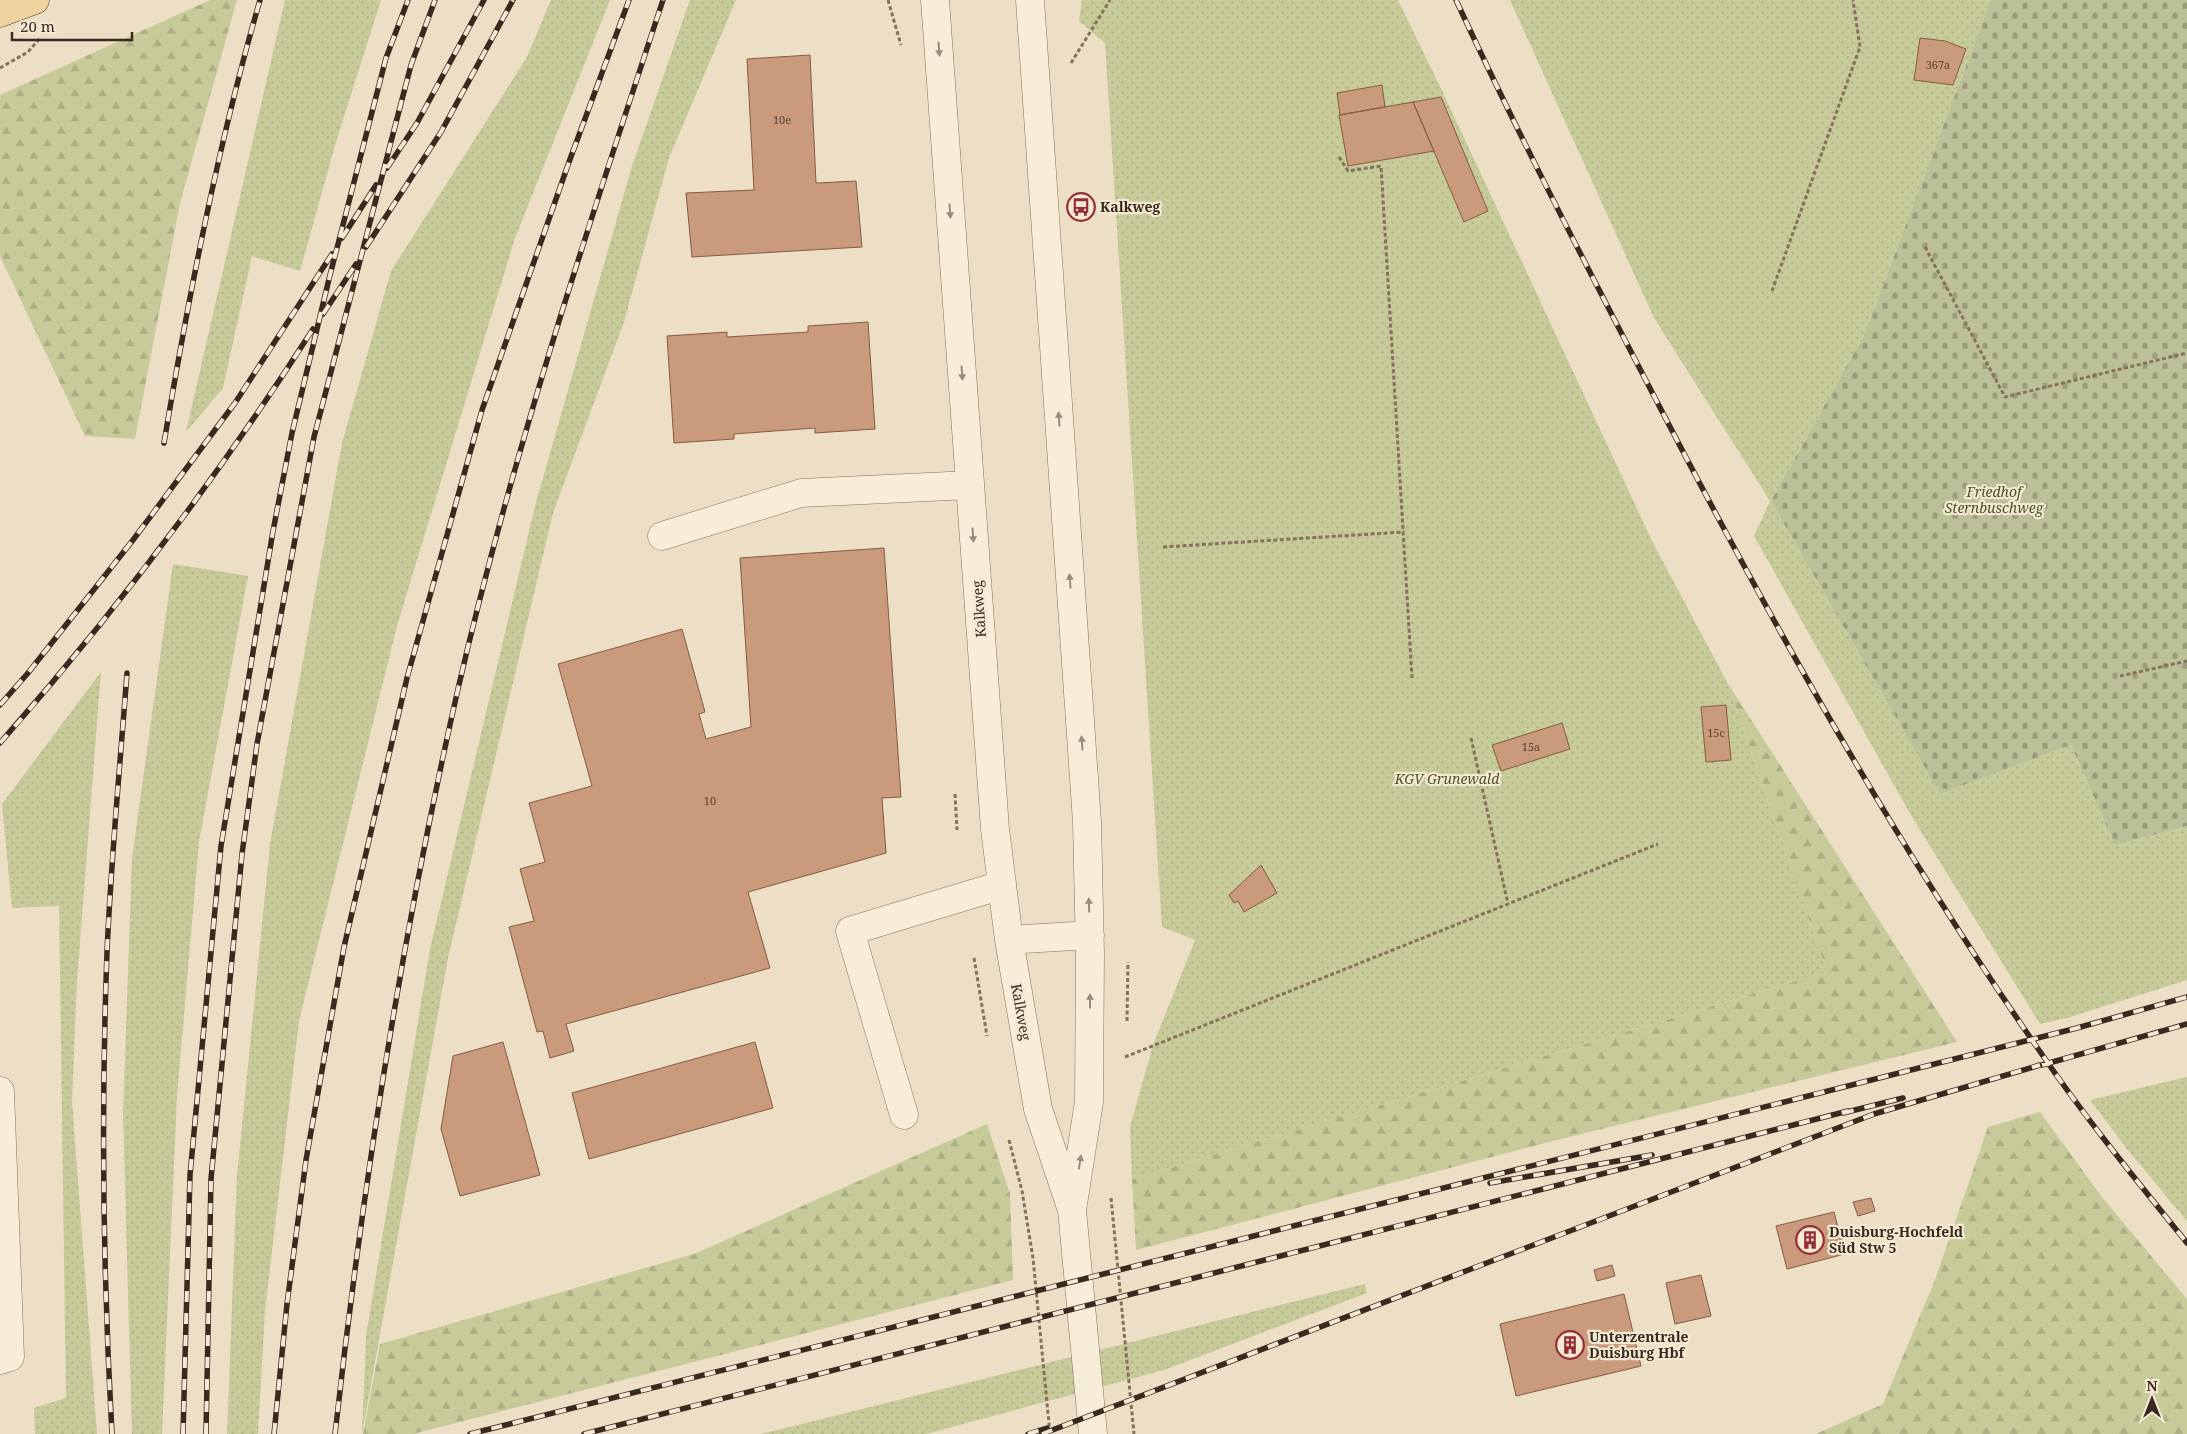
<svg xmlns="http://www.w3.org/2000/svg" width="2187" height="1434" viewBox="0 0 2187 1434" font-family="'Noto Serif',serif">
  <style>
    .green { fill: url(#green-dots) }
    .forest { fill: url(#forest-firs) }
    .cemetery { fill: url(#cemetery-stones) }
    .building { fill: #c99a7c; stroke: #855b42 }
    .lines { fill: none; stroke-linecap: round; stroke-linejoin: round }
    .minor-casing { stroke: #87715c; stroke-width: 29 }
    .major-casing { stroke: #554030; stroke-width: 29 }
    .path { stroke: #87715c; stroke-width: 3; stroke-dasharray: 4 2.5; stroke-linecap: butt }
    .minor { stroke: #f8edd8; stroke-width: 28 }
    .major { stroke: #eed39e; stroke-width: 28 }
    .rail-casing { stroke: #382a1f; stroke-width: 5.5 }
    .rail { stroke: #f4ead4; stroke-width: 4; stroke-dasharray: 11; stroke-linecap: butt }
    .oneway { fill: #988c7c }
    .labels { text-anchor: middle; stroke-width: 4.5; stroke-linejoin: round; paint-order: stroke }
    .number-label { font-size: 11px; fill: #5c4636 }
    .poi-label { font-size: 14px; font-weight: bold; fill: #382a1f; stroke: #f4ead4; text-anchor: start }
    .park-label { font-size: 14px; font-style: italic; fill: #4a5326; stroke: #f4ead4 }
    .street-label { font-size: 14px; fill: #382a1f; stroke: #f4ead4 }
  </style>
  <defs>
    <pattern id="green-dots" width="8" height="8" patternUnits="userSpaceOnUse" patternTransform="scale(1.25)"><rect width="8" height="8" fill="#c7cb99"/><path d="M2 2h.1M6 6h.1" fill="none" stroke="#acae83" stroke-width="1.8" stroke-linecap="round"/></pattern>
    <pattern id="forest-firs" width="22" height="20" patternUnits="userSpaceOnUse" patternTransform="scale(1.25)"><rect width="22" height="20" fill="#c7cb99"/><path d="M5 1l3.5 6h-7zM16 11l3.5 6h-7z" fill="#acae83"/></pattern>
    <pattern id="cemetery-stones" width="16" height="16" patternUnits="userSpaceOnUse" patternTransform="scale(1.25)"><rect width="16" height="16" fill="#bcc098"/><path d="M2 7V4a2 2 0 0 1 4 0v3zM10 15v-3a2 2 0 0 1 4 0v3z" fill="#9a9c7b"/></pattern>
  </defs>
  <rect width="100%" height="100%" fill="#eddfc5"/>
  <path class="green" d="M 285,0 L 381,0 L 336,142 L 300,271 L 252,256 L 223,388 L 186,432 Z
    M 551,0 L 610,0 L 515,238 L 397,626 L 299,1021 L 265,1311 L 258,1434 L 227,1434 L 237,1176 L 270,844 L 342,443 L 391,271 L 527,57 Z
    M 690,0 L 736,0 L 669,158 L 624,322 L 553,513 L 448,958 L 362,1434 L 366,1336 L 430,949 L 535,506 L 632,166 Z
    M 1082,0 L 1398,0 L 1446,99 L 1653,543 L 1727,682 L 1827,972 L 1132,1179 L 1130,1127 L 1153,1045 L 1195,940 L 1162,927 L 1105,43 L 1079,21 Z
    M 1510,0 L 1991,0 L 1865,333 L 1771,501 L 1940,794 L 2071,745 L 2115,845 L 2187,826 L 2187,980 L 2067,1018 L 2040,1024 L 1912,817 L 1754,536 L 1770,501 L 1654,318 Z
    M 173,564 L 248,576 L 199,842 L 177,1097 L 162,1434 L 132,1434 L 123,1115 L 132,858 Z
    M 101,672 L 77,981 L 72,1101 L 97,1434 L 35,1434 L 34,1408 L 66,1398 L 59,906 L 12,908 L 2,804 Z
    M 2187,1077 L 2187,1221 L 2127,1149 L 2090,1100 Z
    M 1365,1284 L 1367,1293 L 1164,1370 L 926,1434 L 761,1434 Z"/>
  <path class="forest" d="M 210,0 L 237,0 L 180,203 L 135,439 L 85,436 L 0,256 L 0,95 Z
    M 1727,682 L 1957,1042 L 1553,1141 L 1136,1250 L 1132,1179 L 1827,972 Z
    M 2040,1112 L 2101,1196 L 2187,1299 L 2187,1434 L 1816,1434 L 1883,1404 L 1935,1280 L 1988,1127 Z
    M 987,1124 L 1010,1194 L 1013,1280 L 413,1434 L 363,1434 L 380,1344 L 694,1254 Z"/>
  <path class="cemetery" d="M 1991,0 L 2187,0 L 2187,826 L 2115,845 L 2071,745 L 1940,794 L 1771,501 L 1865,333 Z"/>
  <path class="building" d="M 1920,38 L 1945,41 L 1966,49 L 1953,85 L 1914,80 Z
    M 810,55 L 816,183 L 856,181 L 862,247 L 692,257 L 686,193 L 754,190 L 747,59 Z
    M 1382,85 L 1385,107 L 1340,115 L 1337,93 Z
    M 1441,97 L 1488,211 L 1464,222 L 1413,102 Z
    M 1413,102 L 1434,151 L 1348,166 L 1339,115 Z
    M 868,322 L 875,429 L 815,433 L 815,428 L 734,434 L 734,439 L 674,443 L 667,336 L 727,332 L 727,337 L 808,332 L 808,326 Z
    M 884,548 L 901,797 L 882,798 L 886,853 L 748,892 L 770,968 L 566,1024 L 574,1051 L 550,1058 L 543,1031 L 537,1032 L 509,927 L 534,921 L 520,869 L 545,862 L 529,803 L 592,786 L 558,664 L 682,629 L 705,712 L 699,714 L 706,739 L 751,727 L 740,558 Z
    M 1726,705 L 1731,760 L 1706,762 L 1701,707 Z
    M 1562,723 L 1570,749 L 1501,771 L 1492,745 Z
    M 1261,865 L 1277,893 L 1244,912 L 1238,901 L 1234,903 L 1229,895 Z
    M 503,1042 L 540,1175 L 460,1196 L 441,1129 L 453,1056 Z
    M 755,1042 L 773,1108 L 589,1159 L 572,1093 Z
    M 1871,1198 L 1875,1211 L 1858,1216 L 1853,1202 Z
    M 1834,1212 L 1845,1254 L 1787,1269 L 1776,1226 Z
    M 1612,1265 L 1615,1276 L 1597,1281 L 1594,1270 Z
    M 1701,1275 L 1711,1316 L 1675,1324 L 1666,1283 Z
    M 1624,1294 L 1641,1366 L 1516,1396 L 1500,1324 Z"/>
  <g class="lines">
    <defs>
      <path id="minor" d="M 935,0 L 995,829 L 1009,940 L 1038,1109 L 1071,1207
        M 1030,0 L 1087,822 L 1090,954 L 1089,1102 L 1072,1210 L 1093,1434
        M 662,536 L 801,493 L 970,485
        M 1009,940 L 1090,935
        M 0,1091 L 10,1357 L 0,1360
        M 904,1115 L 850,931 L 1002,885"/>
      <path id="major" d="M 0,13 L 35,0"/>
    </defs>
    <use href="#minor" class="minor-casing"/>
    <use href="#major" class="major-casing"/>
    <path class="path" d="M 888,0 L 901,45
      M 1071,63 L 1110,0
      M 0,68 L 28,52 L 41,37
      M 1339,157 L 1348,171 L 1381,166 L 1412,678
      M 1925,247 L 2005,397 L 2187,353
      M 1772,291 L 1860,47 L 1853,0
      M 1163,547 L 1404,532
      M 2120,676 L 2187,661
      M 1471,738 L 1508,904
      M 955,794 L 957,830
      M 974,958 L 987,1036
      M 1127,1021 L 1128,962
      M 1125,1057 L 1658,844
      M 1009,1140 L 1022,1191 L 1033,1258 L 1050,1434
      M 1111,1198 L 1134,1434"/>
    <use href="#minor" class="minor"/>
    <use href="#major" class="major"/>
    <defs>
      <path id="rail" d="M 1456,0 C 1518,134 1586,265 1654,396 C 1771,622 1896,845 2041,1053 C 2086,1119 2137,1181 2187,1243
        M 387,168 L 417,123 L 484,0
        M 342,238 L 376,185
        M 366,247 L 441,132 L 513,0
        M 323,314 L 356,264
        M 164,443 C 189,294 218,145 260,0
        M 0,705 L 28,673 L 133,540 L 235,403 L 332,254
        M 0,743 C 114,614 220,474 313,329
        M 2042,1065 L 2187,1024
        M 1843,1113 L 1903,1098
        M 1490,1183 L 1652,1155
        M 112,1434 C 103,1274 101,1112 107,952 C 111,859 120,766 127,673
        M 183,1434 L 190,1175 L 221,846 L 273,531 L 292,433 L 329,279 L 386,58 L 408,0
        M 206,1434 L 211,1179 L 242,854 L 257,744 L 314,437 L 411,65 L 435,0
        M 274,1434 L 287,1304 L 306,1160 L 344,947 L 407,678 L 482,410 L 569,162 L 629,0
        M 335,1434 C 363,1183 402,935 458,689 C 512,455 588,227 663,0
        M 470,1434 L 2077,1028 L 2187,997
        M 584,1434 L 1848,1111
        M 1028,1434 L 1047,1428
        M 1042,1434 L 1874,1114 L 2040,1065"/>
    </defs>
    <use href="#rail" class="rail-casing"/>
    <use href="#rail" class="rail"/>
  </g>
  <defs><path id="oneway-solid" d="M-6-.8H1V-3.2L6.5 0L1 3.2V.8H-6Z" transform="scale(1.25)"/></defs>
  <g class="oneway">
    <use href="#oneway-solid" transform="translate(939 49) rotate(86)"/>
    <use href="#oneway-solid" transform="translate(950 211) rotate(86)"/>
    <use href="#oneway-solid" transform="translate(962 373) rotate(86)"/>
    <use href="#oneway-solid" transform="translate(1059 419) rotate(-94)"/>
    <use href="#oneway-solid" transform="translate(973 535) rotate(86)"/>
    <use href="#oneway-solid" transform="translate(1070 581) rotate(-94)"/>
    <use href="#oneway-solid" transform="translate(1082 743) rotate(-94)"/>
    <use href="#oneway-solid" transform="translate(1089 905) rotate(-91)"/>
    <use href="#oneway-solid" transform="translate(1090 1001) rotate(-90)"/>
    <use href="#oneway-solid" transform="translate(1080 1162) rotate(-81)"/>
  </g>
  <defs>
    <symbol id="bus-ring" viewBox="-11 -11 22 22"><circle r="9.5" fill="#f4ead4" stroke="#942e32" stroke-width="1.5"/><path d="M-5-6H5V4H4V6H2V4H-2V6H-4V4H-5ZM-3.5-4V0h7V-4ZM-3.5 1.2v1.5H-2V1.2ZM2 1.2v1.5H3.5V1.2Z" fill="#942e32"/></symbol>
    <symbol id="building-ring" viewBox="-11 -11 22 22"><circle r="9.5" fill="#f4ead4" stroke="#942e32" stroke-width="1.5"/><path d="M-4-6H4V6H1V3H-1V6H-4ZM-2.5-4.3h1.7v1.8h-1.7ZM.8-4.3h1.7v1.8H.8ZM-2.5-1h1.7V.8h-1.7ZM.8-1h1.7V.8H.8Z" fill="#942e32"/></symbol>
  </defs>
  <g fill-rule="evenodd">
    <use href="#bus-ring" x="1065" y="191" width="32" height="32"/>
    <use href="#building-ring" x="1794" y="1224" width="32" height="32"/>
    <use href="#building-ring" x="1554" y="1329" width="32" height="32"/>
  </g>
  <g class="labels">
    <g class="number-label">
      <text x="1938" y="69">367a</text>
      <text x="782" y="124">10e</text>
      <text x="1716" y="737">15c</text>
      <text x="1531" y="751">15a</text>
      <text x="710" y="805">10</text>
    </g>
    <g class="poi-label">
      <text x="1100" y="212">Kalkweg</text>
      <text x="1829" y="1237">Duisburg-Hochfeld<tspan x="1829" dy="16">Süd Stw 5</tspan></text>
      <text x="1589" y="1342">Unterzentrale<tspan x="1589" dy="16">Duisburg Hbf</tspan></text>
    </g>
    <g class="park-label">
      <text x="1994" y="497">Friedhof<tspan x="1994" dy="16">Sternbuschweg</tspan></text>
      <text x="1447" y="784">KGV Grunewald</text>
    </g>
    <g class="street-label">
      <text transform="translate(979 609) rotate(-94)" y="5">Kalkweg</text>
      <text transform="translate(1021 1012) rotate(80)" y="5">Kalkweg</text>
    </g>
  </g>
  <g transform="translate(2152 1399)" stroke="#f4ead4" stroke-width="4" paint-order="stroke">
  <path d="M0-4L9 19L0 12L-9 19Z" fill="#382a1f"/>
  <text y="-8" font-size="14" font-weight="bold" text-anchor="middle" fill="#382a1f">N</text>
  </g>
  <path d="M12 32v8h120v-8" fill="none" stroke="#382a1f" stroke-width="2.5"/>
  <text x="20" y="32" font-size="15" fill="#382a1f" stroke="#f4ead4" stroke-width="4" paint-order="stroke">20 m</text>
</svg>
